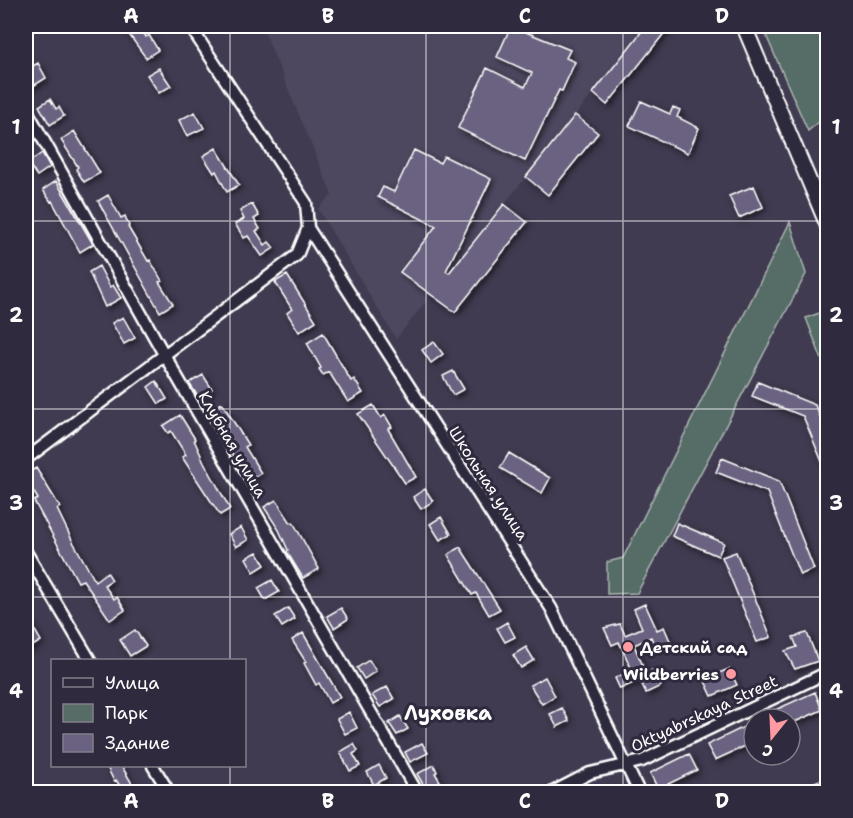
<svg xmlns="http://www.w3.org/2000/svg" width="853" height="818" viewBox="0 0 853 818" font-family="'Shantell Sans',sans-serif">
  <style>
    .built { fill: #4d475f }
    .green { fill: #576c66; stroke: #abb6b2; stroke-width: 1.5 }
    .building { fill: #6a6280; stroke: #fff; stroke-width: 1.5; filter: url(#shadow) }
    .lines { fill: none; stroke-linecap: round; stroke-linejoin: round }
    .minor-casing { stroke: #fff; stroke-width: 15 }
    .major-casing { stroke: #fff; stroke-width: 18 }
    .minor { stroke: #2f2a3d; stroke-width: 10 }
    .major { stroke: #2f2a3d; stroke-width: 14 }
    .grid { fill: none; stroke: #fff; stroke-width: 1.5; stroke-opacity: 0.55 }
    .poi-dot { fill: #ff9aa2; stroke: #2f2a3d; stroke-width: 2 }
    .labels { text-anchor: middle; stroke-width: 6; stroke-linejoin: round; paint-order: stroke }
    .street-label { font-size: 16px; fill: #fff; stroke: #2f2a3d }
    .poi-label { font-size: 16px; font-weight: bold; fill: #fff; stroke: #2f2a3d; text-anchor: start }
    .quarter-label { font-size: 20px; font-weight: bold; fill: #fff; stroke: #2f2a3d }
    .neatline { fill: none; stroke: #fff; stroke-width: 2 }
    .grid-label { font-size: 20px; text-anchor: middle; font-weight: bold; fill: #fff }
  </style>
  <defs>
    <filter id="shadow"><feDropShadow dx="2.5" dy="2.5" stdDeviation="3" flood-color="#0009"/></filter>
  </defs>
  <rect width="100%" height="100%" fill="#413b51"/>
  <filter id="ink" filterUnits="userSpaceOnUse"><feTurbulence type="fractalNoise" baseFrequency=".0167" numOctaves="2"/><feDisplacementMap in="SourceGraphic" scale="12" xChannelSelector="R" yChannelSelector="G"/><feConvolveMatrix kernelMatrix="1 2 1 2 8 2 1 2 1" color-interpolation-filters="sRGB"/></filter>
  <g filter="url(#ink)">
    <path class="built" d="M 262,26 L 647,26 L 396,339 L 318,209 L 332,195 Z"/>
    <path class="green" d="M 762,26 L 818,26 L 827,66 L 827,115 L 808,131 Z
      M 790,222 L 806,274 L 637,593 L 607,594 L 607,562 L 623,558 Z
      M 822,312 L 827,327 L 827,373 L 806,318 Z"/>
    <path class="building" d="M 123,26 L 139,26 L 146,37 L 149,35 L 158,50 L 146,58 Z
      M 511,26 L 570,50 L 566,58 L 575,62 L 562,91 L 559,90 L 525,161 L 458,128 L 487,68 L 525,87 L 532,73 L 497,57 Z
      M 646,26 L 670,26 L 607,105 L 593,93 Z
      M 38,63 L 46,78 L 30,88 L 26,80 L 26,70 Z
      M 159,68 L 171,86 L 159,93 L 147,75 Z
      M 50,99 L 56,109 L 59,107 L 64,116 L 50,125 L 39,106 Z
      M 641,101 L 670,114 L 673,107 L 680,110 L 677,117 L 699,128 L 688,153 L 629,126 Z
      M 195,112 L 204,128 L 187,136 L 179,120 Z
      M 575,115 L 598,133 L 548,195 L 526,177 Z
      M 74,131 L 100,173 L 84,182 L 76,169 L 78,167 L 61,140 Z
      M 216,148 L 239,185 L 227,192 L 216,171 L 214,173 L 203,156 Z
      M 414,150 L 440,163 L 444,156 L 491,179 L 446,271 L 449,273 L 504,204 L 527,222 L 455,312 L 400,272 L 436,226 L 378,197 L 383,187 L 394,192 Z
      M 42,153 L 50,167 L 37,176 L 28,163 Z
      M 56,181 L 93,244 L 80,252 L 52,201 L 51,202 L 43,190 Z
      M 754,186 L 763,207 L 739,218 L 729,196 Z
      M 108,195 L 121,218 L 125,216 L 129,226 L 128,227 L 148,261 L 150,260 L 162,281 L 159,282 L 173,304 L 160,312 L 98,201 Z
      M 252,204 L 259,216 L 254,219 L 260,229 L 256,231 L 265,245 L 269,242 L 274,248 L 262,256 L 248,236 L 244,238 L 235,224 L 244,219 L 240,211 Z
      M 99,266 L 110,287 L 113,285 L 121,298 L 105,307 L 89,272 Z
      M 287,275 L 316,321 L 299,332 L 287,313 L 292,309 L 275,282 Z
      M 123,317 L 135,338 L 124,344 L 112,323 Z
      M 323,333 L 351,381 L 354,379 L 363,393 L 348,402 L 329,372 L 323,375 L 319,369 L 321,368 L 307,343 Z
      M 434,342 L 443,354 L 431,363 L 422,350 Z
      M 453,371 L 464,389 L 453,395 L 443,376 Z
      M 203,375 L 212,389 L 199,398 L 189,383 Z
      M 156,381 L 167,399 L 159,404 L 148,387 Z
      M 758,382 L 815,405 L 828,436 L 828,476 L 803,416 L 752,396 Z
      M 222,403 L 248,445 L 245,447 L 261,473 L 248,481 L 208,411 Z
      M 373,405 L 381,418 L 385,415 L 392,427 L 388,429 L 416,477 L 405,483 L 358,414 Z
      M 180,415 L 195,439 L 194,440 L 204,462 L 230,509 L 220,515 L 182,457 L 186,455 L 171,431 L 168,433 L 163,426 Z
      M 509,453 L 550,478 L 542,493 L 500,468 Z
      M 722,458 L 779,481 L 814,569 L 800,575 L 767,492 L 716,472 Z
      M 36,468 L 60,507 L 57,509 L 72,540 L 95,581 L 107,572 L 112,580 L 104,585 L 114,599 L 117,597 L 125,610 L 110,620 L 83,580 L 78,582 L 34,501 L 38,499 L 26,479 L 26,474 Z
      M 425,489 L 433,501 L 421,509 L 413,497 Z
      M 276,500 L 291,523 L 293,522 L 319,569 L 303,578 L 287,552 L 288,550 L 279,530 L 264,507 Z
      M 441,517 L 451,534 L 440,540 L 430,524 Z
      M 677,523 L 724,543 L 718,556 L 672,536 Z
      M 241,527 L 248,540 L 236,547 L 229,534 Z
      M 460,547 L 500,609 L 489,615 L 476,593 L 472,595 L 448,555 Z
      M 257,552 L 265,565 L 254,572 L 246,558 Z
      M 736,552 L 771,637 L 757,642 L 722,557 Z
      M 272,580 L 279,592 L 265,600 L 258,588 Z
      M 645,604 L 657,630 L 664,627 L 671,643 L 656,649 L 651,637 L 634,645 L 646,673 L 653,670 L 661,686 L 646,693 L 640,680 L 620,689 L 615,678 L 632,670 L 619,642 L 612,645 L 604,628 L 620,624 L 625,635 L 642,628 L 634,609 Z
      M 288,608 L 295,619 L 282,627 L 275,616 Z
      M 341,608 L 348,619 L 334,628 L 327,616 Z
      M 26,615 L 41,641 L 26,650 Z
      M 507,622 L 515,637 L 505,642 L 497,628 Z
      M 135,630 L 146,646 L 130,656 L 120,640 Z
      M 303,633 L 340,697 L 330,703 L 319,683 L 316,685 L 304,663 L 306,662 L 292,640 Z
      M 807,633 L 818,661 L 795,669 L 785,651 L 797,647 L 793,637 Z
      M 526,647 L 534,660 L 521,668 L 513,655 Z
      M 369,660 L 376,671 L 364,679 L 357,668 Z
      M 729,669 L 737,685 L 712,696 L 704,679 Z
      M 545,677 L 555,696 L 542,704 L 530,685 Z
      M 387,687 L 394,699 L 380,707 L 372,695 Z
      M 815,692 L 822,710 L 790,724 L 790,719 L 769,719 L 766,714 Z
      M 562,708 L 569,721 L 557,727 L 550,714 Z
      M 349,712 L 357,728 L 345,734 L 337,719 Z
      M 400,716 L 408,729 L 397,735 L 389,723 Z
      M 748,725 L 754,742 L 715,760 L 707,745 Z
      M 422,743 L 428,753 L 410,762 L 405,752 Z
      M 354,744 L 358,751 L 353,754 L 360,766 L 350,771 L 340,752 Z
      M 689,754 L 697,770 L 658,789 L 650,773 Z
      M 106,765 L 121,765 L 137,792 L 124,792 L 116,780 L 114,781 Z
      M 379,765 L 386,778 L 374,785 L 367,772 Z
      M 434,765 L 437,772 L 435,773 L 441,783 L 427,791 L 417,774 Z
      M 828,777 L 828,792 L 788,792 Z"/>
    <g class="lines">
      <defs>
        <path id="minor" d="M 26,109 L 165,356 L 417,792
          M 308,228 L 551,608 L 639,792
          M 26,459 L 297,255 L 308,228 L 306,203 L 190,26
          M 26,552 L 90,660
          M 153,766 L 169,792
          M 553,792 L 590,773 L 642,761 L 828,672"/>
        <path id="major" d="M 744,26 L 828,226"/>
      </defs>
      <use href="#minor" class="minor-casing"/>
      <use href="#major" class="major-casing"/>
      <use href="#minor" class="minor"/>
      <use href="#major" class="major"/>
    </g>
  </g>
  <path class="grid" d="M 230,26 L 230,660M 426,26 L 426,792M 623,26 L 623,792M 26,221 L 828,221M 26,409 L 828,409M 26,597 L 828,597M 230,766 L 230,792"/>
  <g class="poi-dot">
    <circle cx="628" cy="647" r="6"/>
    <circle cx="731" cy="674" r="6"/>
  </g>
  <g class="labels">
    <g class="street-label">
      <text transform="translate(233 444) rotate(60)" y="6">Клубная улица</text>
      <text transform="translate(489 483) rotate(57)" y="6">Школьная улица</text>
      <text transform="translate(704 713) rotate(-25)" y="6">Oktyabrskaya Street</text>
    </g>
    <g class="poi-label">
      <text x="640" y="653">Детский сад</text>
      <text x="719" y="680" text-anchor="end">Wildberries</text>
    </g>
    <g class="quarter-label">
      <text x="448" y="720">Луховка</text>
    </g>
  </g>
  <rect width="853" height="818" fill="none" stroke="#2f2a3d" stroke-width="66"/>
  <rect x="51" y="659" width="195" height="108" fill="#2f2a3d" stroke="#827f8b" stroke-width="1.5"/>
  <rect x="63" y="678" width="30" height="9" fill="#2f2a3d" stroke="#827f8b" stroke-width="1.5"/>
  <text x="105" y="689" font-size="18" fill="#ffffff">Улица</text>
  <rect x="63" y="704" width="30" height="18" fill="#576c66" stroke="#827f8b" stroke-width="1.5"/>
  <text x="105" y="719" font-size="18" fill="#ffffff">Парк</text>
  <rect x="63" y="734" width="30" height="18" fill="#6a6280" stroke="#827f8b" stroke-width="1.5"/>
  <text x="105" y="749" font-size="18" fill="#ffffff">Здание</text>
  <g transform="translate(772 737) rotate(198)"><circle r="28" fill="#2f2a3d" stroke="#827f8b" stroke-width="1.5"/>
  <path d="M0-4.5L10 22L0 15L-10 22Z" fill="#ff9aa2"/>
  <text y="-9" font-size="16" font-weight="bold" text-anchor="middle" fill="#ffffff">С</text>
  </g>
  <rect x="33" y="33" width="787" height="752" class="neatline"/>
  <g class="grid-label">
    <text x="131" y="23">A</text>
    <text x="328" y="23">B</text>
    <text x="525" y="23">C</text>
    <text x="722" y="23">D</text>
    <text x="16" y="134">1</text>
    <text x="836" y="134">1</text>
    <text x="16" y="322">2</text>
    <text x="836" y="322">2</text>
    <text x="16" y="510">3</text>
    <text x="836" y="510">3</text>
    <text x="16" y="698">4</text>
    <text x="836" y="698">4</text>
    <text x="131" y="808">A</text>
    <text x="328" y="808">B</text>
    <text x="525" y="808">C</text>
    <text x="722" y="808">D</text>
  </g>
</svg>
